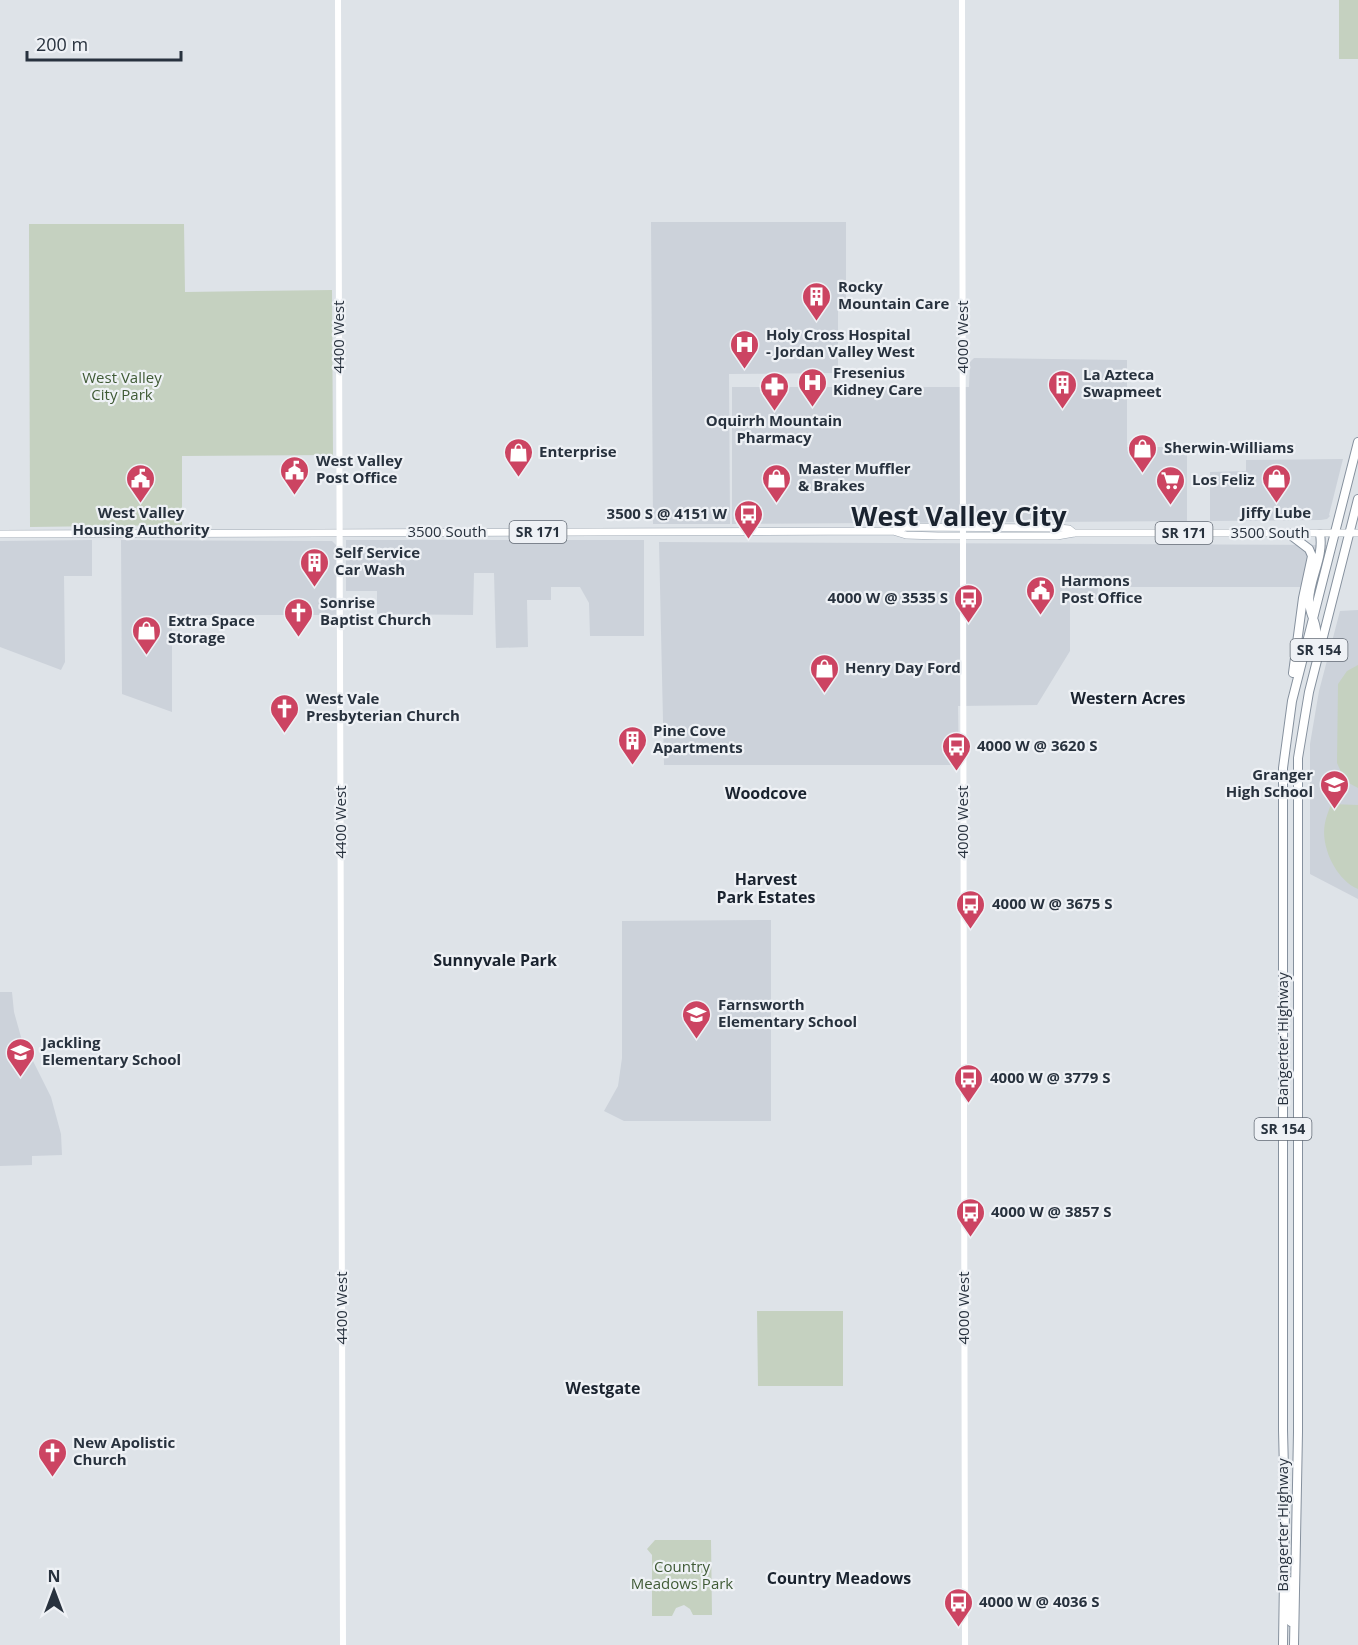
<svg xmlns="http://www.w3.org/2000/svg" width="1358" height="1645" viewBox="0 0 1358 1645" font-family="'Open Sans',sans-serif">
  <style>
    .built { fill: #ccd2da }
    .green { fill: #c5d1c0 }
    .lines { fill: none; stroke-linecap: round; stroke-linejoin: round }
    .primary-casing { stroke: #9ea8b3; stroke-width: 8 }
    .highway-casing { stroke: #86919e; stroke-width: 10 }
    .secondary { stroke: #fff; stroke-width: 6 }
    .primary { stroke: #fff; stroke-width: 7 }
    .highway { stroke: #fff; stroke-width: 8 }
    .labels { text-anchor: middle; stroke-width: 4.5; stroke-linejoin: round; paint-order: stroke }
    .shield { fill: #eef1f5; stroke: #636b75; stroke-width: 1.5 }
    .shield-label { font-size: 14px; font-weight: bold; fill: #28323e }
    .poi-label { font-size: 15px; font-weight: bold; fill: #28323e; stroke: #eef1f5; text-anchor: start }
    .street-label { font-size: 15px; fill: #28323e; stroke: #eef1f5 }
    .park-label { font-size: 15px; fill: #3f5a35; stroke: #eef1f5 }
    .neighbourhood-label { font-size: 16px; font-weight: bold; fill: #1a232f; stroke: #eef1f5 }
    .town-label { font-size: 27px; font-weight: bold; fill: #1a232f; stroke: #eef1f5 }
  </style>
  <rect width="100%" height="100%" fill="#dee3e8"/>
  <path class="built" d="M 651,222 L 846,222 L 846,304 L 838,304 L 838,373 L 729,374 L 730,524 L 653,524 Z
    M 974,358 L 1127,360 L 1127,447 L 1187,447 L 1187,521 L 732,524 L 732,387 L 969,387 L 970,362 Z
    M 1343,459 L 1329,515 L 1330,516 L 1327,519 L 1321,520 L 1210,521 L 1210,472 L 1246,471 L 1246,460 Z
    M 92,540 L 92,576 L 64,576 L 65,662 L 61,670 L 0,647 L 0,541 Z
    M 121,540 L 332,541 L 336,545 L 336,615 L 200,615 L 199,618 L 172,618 L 172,712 L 122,694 Z
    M 346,540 L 644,540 L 644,636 L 590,636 L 589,603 L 580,587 L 551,587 L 551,600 L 527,600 L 528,647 L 496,648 L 494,573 L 474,573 L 473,615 L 377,614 L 377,591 L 346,591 Z
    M 659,542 L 1329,545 L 1312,587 L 1098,587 L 1097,602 L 1070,602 L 1070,651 L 1037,705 L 958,706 L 959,765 L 664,765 Z
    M 1358,610 L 1358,899 L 1310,874 L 1310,744 L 1319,691 L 1340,611 Z
    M 771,920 L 771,1121 L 624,1121 L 604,1111 L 618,1086 L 622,1058 L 622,921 Z
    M 0,992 L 12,992 L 14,1012 L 21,1037 L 51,1097 L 61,1134 L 62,1155 L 32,1156 L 32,1165 L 0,1166 Z"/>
  <path class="green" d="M 1339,0 L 1358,0 L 1358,59 L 1339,59 Z
    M 29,224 L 184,224 L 185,292 L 332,290 L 333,455 L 182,456 L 182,525 L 30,527 Z
    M 1358,665 L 1358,788 L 1345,781 L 1337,763 L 1338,684 L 1347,671 Z
    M 1331,804 L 1358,805 L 1358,889 C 1336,880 1320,846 1325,823 C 1326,817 1329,810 1331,804 Z
    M 757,1311 L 843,1311 L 843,1386 L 758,1386 Z
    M 655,1540 L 711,1540 L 712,1615 L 693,1615 L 690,1609 L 684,1605 L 676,1608 L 672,1616 L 652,1616 L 652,1555 L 647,1549 Z"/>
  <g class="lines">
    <defs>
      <path id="primary" d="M 893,531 L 906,527 L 1058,528 L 1069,529 L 1074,533
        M 0,534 L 893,531 L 906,535 L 938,536 L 1057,536 L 1074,533 L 1358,533"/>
      <path id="highway" d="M 1288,533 L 1309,549 L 1312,556 L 1303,598 L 1293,673
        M 1314,647 C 1321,622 1309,619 1309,600 C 1310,577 1324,557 1320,534
        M 1289,1581 L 1289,1609 L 1291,1622
        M 1283,1645 L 1285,1510 L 1283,1430 L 1283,768 L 1292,701 L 1358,442
        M 1294,1645 L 1298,1432 L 1298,758 L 1309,692 L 1358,499"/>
    </defs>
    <use href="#primary" class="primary-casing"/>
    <use href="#highway" class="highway-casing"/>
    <path class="secondary" d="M 338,0 L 343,1645
      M 962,0 L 965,1645"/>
    <use href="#primary" class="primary"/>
    <use href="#highway" class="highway"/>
  </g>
  <defs>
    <symbol id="building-pin" viewBox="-11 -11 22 30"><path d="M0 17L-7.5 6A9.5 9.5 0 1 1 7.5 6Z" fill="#cc4462" stroke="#eef1f5"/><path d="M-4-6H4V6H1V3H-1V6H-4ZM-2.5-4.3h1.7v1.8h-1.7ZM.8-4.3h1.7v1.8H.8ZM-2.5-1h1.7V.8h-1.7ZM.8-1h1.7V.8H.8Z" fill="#fff"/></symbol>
    <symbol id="hospital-pin" viewBox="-11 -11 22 30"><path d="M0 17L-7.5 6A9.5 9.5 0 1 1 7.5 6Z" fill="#cc4462" stroke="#eef1f5"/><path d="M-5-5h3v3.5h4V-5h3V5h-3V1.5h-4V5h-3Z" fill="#fff"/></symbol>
    <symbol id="pharmacy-pin" viewBox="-11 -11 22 30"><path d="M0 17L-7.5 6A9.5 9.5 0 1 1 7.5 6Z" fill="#cc4462" stroke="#eef1f5"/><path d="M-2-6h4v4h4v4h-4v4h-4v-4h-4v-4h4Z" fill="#fff"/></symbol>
    <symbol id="shop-pin" viewBox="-11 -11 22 30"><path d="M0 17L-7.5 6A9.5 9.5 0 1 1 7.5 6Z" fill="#cc4462" stroke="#eef1f5"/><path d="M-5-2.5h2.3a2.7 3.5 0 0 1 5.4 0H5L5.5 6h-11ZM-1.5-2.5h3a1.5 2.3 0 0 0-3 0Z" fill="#fff"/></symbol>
    <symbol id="civic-pin" viewBox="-11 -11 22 30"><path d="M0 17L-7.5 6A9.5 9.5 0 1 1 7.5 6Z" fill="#cc4462" stroke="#eef1f5"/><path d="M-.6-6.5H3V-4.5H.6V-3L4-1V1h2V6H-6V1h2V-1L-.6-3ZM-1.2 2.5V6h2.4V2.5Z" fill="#fff"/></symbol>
    <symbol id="supermarket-pin" viewBox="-11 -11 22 30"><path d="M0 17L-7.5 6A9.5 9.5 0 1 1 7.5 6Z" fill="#cc4462" stroke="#eef1f5"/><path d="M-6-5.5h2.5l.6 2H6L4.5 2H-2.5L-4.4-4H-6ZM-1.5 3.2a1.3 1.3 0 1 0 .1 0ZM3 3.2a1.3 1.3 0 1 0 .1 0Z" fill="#fff"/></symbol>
    <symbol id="bus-pin" viewBox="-11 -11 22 30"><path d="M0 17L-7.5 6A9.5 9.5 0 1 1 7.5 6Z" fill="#cc4462" stroke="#eef1f5"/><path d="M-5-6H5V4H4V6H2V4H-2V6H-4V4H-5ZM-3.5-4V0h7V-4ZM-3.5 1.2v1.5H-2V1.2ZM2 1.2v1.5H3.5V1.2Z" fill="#fff"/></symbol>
    <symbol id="church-pin" viewBox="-11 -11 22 30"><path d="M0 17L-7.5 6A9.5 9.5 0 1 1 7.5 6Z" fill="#cc4462" stroke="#eef1f5"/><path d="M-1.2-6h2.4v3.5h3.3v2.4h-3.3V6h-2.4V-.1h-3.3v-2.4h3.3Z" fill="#fff"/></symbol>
    <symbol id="school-pin" viewBox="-11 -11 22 30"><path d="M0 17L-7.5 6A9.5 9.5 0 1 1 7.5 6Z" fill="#cc4462" stroke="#eef1f5"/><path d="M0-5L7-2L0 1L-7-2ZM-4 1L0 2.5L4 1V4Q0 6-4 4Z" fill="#fff"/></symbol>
  </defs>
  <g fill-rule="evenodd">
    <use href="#building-pin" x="800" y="280" width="33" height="45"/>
    <use href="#hospital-pin" x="728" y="328" width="33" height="45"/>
    <use href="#hospital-pin" x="796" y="366" width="33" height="45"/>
    <use href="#building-pin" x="1046" y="368" width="33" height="45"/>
    <use href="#pharmacy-pin" x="758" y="370" width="33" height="45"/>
    <use href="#shop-pin" x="1126" y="432" width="33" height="45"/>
    <use href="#shop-pin" x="502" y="436" width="33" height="45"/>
    <use href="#civic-pin" x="278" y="454" width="33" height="45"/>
    <use href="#civic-pin" x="124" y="462" width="33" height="45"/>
    <use href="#shop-pin" x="760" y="462" width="33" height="45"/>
    <use href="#shop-pin" x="1260" y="462" width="33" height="45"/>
    <use href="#supermarket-pin" x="1154" y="464" width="33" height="45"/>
    <use href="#bus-pin" x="732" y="498" width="33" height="45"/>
    <use href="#building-pin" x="298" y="546" width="33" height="45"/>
    <use href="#civic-pin" x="1024" y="574" width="33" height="45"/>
    <use href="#bus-pin" x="952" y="582" width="33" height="45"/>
    <use href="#church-pin" x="282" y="596" width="33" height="45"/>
    <use href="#shop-pin" x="130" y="614" width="33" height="45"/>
    <use href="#shop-pin" x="808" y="652" width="33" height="45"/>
    <use href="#church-pin" x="268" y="692" width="33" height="45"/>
    <use href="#building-pin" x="616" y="724" width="33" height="45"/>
    <use href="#bus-pin" x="940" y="730" width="33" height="45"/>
    <use href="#school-pin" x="1318" y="768" width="33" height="45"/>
    <use href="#bus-pin" x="954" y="888" width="33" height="45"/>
    <use href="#school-pin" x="680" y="998" width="33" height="45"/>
    <use href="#school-pin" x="4" y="1036" width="33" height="45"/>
    <use href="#bus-pin" x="952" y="1062" width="33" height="45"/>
    <use href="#bus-pin" x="954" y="1196" width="33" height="45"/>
    <use href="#church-pin" x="36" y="1436" width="33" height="45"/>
    <use href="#bus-pin" x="942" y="1586" width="33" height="45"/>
  </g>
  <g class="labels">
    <g class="shield">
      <rect x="509.5" y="521" width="57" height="22" rx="4.5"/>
      <rect x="1155.5" y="522" width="57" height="22" rx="4.5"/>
      <rect x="1290.5" y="639" width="57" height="22" rx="4.5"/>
      <rect x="1254.5" y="1118" width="57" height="22" rx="4.5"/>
    </g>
    <g class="shield-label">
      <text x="538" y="537">SR 171</text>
      <text x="1184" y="538">SR 171</text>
      <text x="1319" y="655">SR 154</text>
      <text x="1283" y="1134">SR 154</text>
    </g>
    <g class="poi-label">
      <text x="838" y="292">Rocky<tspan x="838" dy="17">Mountain Care</tspan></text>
      <text x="766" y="340">Holy Cross Hospital<tspan x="766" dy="17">- Jordan Valley West</tspan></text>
      <text x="833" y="378">Fresenius<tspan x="833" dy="17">Kidney Care</tspan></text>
      <text x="1083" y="380">La Azteca<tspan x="1083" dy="17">Swapmeet</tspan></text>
      <text x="774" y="426" text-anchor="middle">Oquirrh Mountain<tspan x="774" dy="17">Pharmacy</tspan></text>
      <text x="1164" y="453">Sherwin-Williams</text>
      <text x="539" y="457">Enterprise</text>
      <text x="316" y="466">West Valley<tspan x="316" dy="17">Post Office</tspan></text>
      <text x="798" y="474">Master Muffler<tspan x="798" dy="17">&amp; Brakes</tspan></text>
      <text x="1192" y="485">Los Feliz</text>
      <text x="141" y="518" text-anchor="middle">West Valley<tspan x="141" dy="17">Housing Authority</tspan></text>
      <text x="1276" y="518" text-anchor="middle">Jiffy Lube</text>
      <text x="727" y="519" text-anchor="end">3500 S @ 4151 W</text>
      <text x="335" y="558">Self Service<tspan x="335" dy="17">Car Wash</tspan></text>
      <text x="1061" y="586">Harmons<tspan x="1061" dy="17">Post Office</tspan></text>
      <text x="948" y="603" text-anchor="end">4000 W @ 3535 S</text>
      <text x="320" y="608">Sonrise<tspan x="320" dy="17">Baptist Church</tspan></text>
      <text x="168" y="626">Extra Space<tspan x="168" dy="17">Storage</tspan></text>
      <text x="845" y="673">Henry Day Ford</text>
      <text x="306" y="704">West Vale<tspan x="306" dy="17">Presbyterian Church</tspan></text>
      <text x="653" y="736">Pine Cove<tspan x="653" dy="17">Apartments</tspan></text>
      <text x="977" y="751">4000 W @ 3620 S</text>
      <text x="1313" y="780" text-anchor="end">Granger<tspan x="1313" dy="17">High School</tspan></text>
      <text x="992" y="909">4000 W @ 3675 S</text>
      <text x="718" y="1010">Farnsworth<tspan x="718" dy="17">Elementary School</tspan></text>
      <text x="42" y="1048">Jackling<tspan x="42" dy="17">Elementary School</tspan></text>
      <text x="990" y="1083">4000 W @ 3779 S</text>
      <text x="991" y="1217">4000 W @ 3857 S</text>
      <text x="73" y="1448">New Apolistic<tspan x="73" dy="17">Church</tspan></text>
      <text x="979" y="1607">4000 W @ 4036 S</text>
    </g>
    <g class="street-label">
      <text transform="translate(339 337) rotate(-90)" y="5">4400 West</text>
      <text transform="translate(963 337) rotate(-90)" y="5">4000 West</text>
      <text x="447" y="537">3500 South</text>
      <text x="1270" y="538">3500 South</text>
      <text transform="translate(341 822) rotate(-90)" y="5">4400 West</text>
      <text transform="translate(963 822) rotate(-90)" y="5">4000 West</text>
      <text transform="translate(1283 1039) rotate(-90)" y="5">Bangerter Highway</text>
      <text transform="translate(342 1308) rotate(-90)" y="5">4400 West</text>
      <text transform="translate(964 1308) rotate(-90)" y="5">4000 West</text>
      <text transform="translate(1283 1525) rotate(-90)" y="5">Bangerter Highway</text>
    </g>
    <g class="park-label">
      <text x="122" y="383">West Valley<tspan x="122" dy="17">City Park</tspan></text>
      <text x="682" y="1572">Country<tspan x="682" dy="17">Meadows Park</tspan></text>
    </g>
    <g class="neighbourhood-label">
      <text x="1128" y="704">Western Acres</text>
      <text x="766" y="799">Woodcove</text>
      <text x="766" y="885">Harvest<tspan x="766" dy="18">Park Estates</tspan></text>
      <text x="495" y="966">Sunnyvale Park</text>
      <text x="603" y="1394">Westgate</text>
      <text x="839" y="1584">Country Meadows</text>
    </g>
    <g class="town-label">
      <text x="959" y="526">West Valley City</text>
    </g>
  </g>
  <g transform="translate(54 1591)" stroke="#eef1f5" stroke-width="4.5" paint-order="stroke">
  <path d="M0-4.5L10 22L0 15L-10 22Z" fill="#28323e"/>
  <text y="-9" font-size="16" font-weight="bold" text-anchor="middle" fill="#28323e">N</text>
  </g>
  <path d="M27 51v9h154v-9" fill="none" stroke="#28323e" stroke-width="3"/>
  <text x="36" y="51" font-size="18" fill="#28323e" stroke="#eef1f5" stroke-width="4.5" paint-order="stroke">200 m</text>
</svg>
